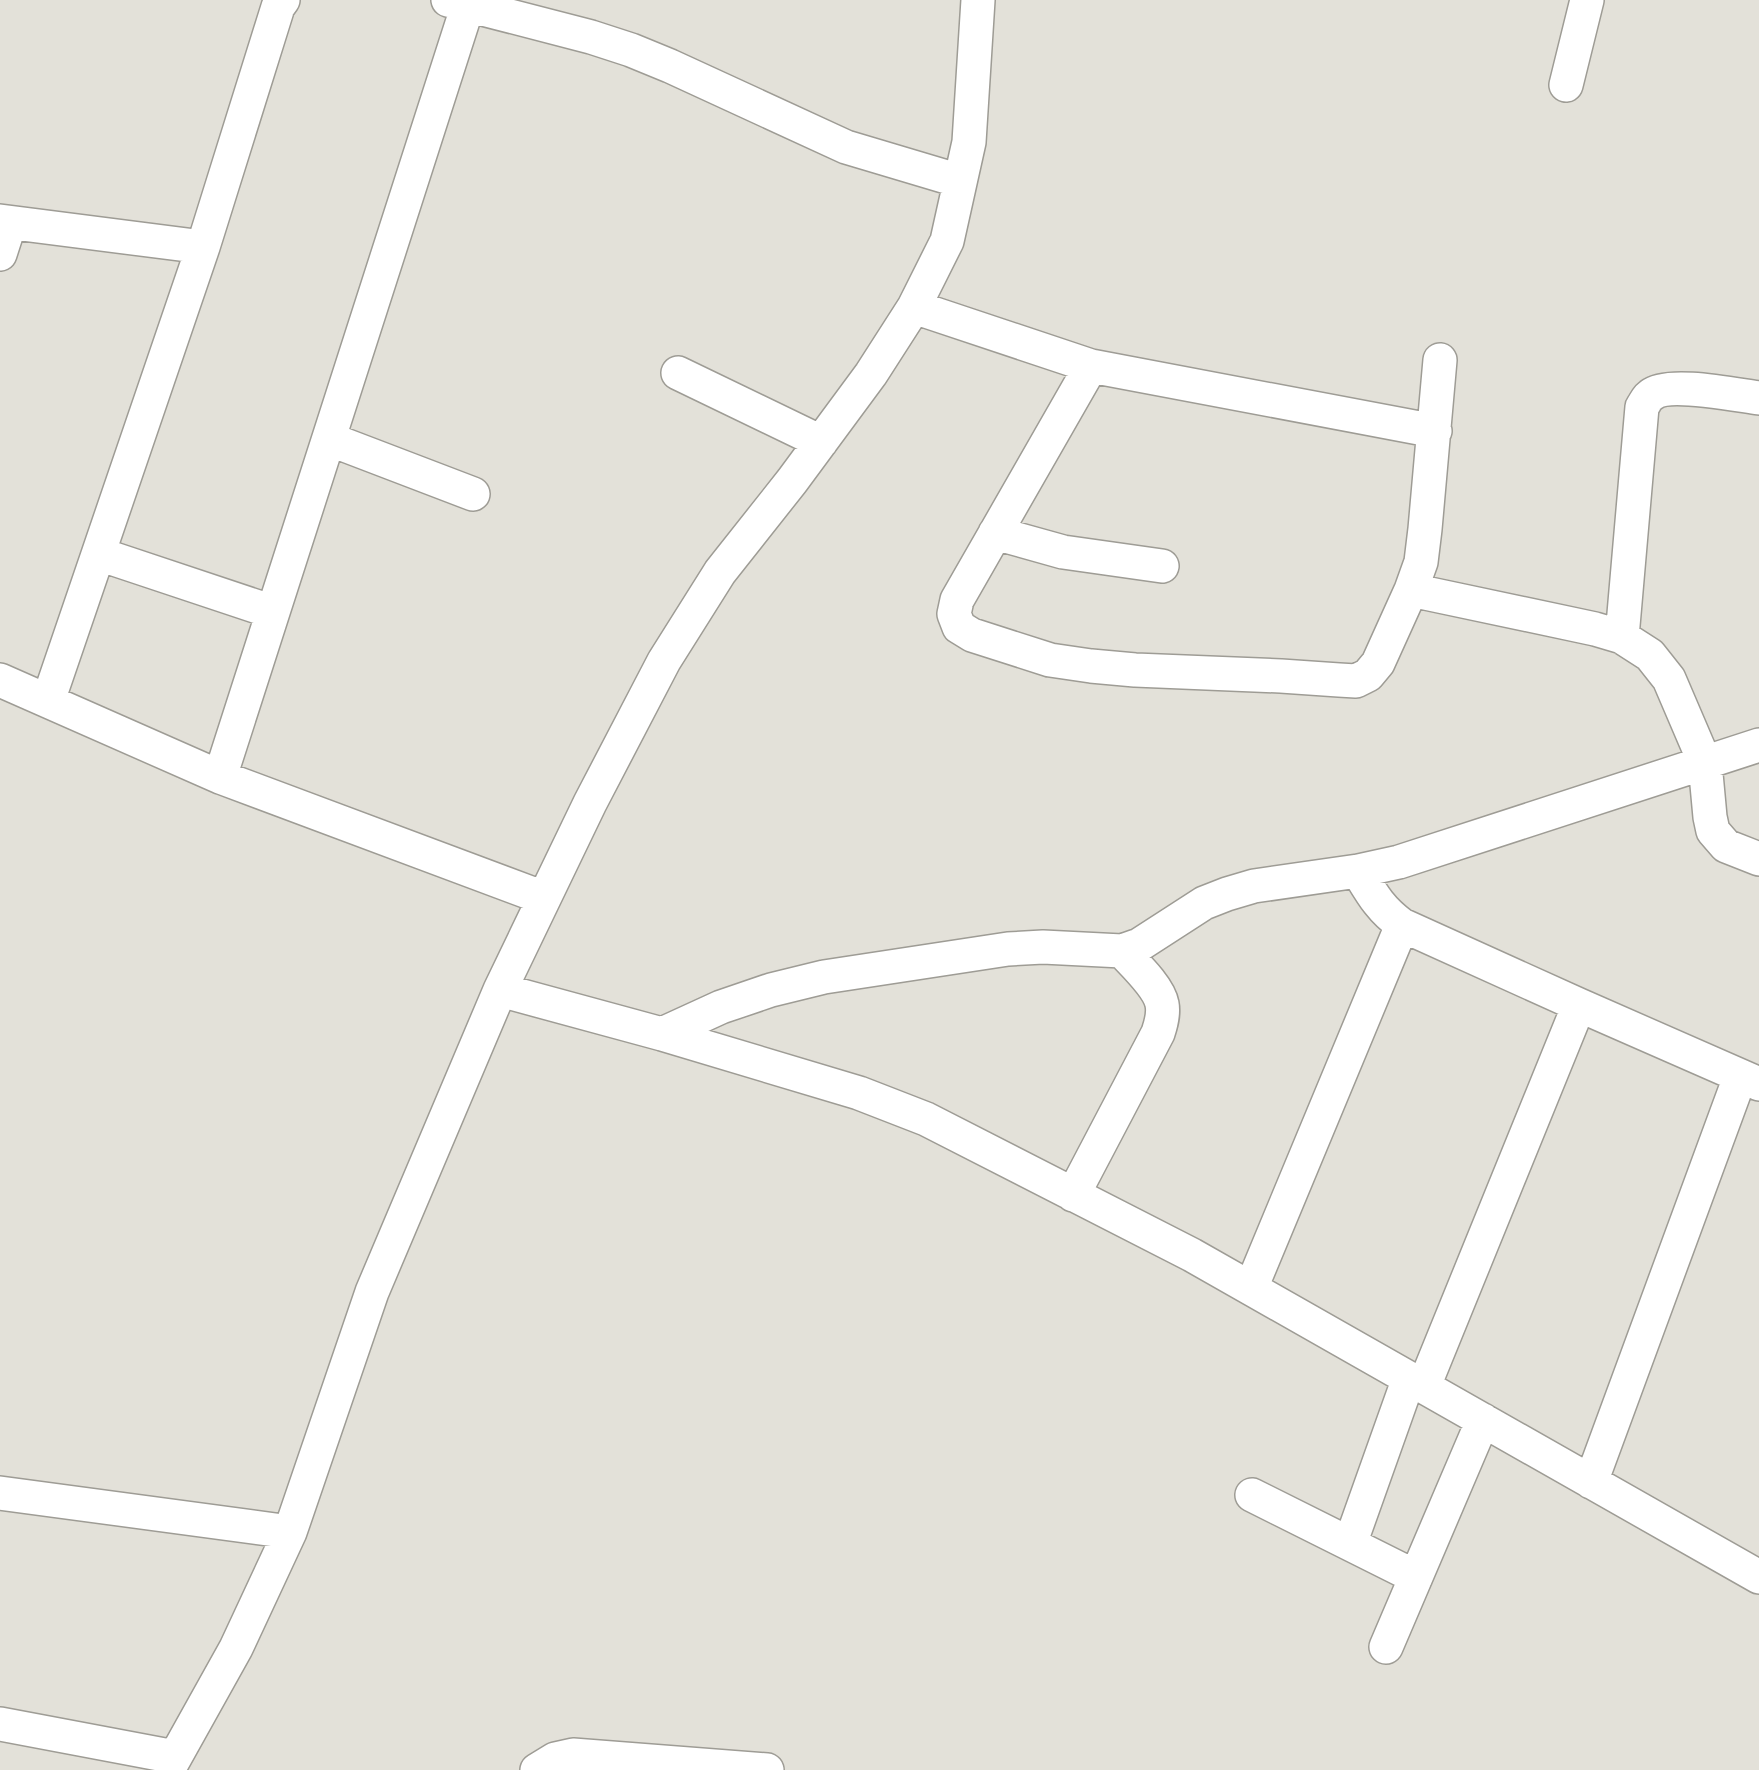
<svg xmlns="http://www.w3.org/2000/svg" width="1759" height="1770" viewBox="0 0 1759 1770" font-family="Lora,serif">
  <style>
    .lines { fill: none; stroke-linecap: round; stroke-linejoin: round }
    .minor-casing { stroke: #9e9c95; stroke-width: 36 }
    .minor { stroke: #fff; stroke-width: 33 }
  </style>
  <rect width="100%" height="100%" fill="#e3e1d9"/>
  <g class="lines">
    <defs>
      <path id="minor" d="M 448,0 L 591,37 L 631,50 L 670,66 L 846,147 L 960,181
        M 1566,85 L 1587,0
        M 0,221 L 203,247 L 278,7 L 283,0
        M 0,254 L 10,223
        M 914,307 L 1091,366 L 1435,431
        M 1091,366 L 957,600 L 954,614 L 959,627 L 972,635 L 1050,660 L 1091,666 L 1135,670 L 1281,676 L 1339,680 L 1356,681 L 1368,675 L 1378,663 L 1411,590 L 1421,562 L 1425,529 L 1440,360
        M 678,373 L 821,442
        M 329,439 L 473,494
        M 995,533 L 1063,552 L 1162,566
        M 99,554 L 273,612
        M 1411,590 L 1595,629 L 1622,637 L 1650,655 L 1669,679 L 1705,763 L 1710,817 L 1713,831 L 1726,846 L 1759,859
        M 1622,637 L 1642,407 C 1645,403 1647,397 1651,395 C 1668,381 1736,395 1759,398
        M 0,680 L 220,777 L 544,898
        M 48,701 L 203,247
        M 220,777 L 468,5
        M 1358,871 C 1372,894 1380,909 1402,925 L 1579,1005 L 1759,1084
        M 500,990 L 662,1034 L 859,1093 L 926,1119 L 1192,1255 L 1759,1577
        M 662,1034 L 721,1007 L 771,990 L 824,977 L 1008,949 L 1043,947 L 1122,951 L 1139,945 L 1204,903 L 1227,894 L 1254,886 L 1358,871 L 1399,862 L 1759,745
        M 1073,1195 L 1158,1033 C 1161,1024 1164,1014 1162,1004 C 1159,987 1134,964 1122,951
        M 1251,1288 L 1402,925
        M 1424,1386 L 1579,1005
        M 1591,1482 L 1740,1077
        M 0,1493 L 290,1532
        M 1252,1495 L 1416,1577
        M 1350,1544 L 1409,1378
        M 1386,1647 L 1483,1420
        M 0,1724 L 175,1757
        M 168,1770 L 236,1648 L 290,1532 L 372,1292 L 500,990 L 590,803 L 664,661 L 720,572 L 792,481 L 871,374 L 914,307 L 947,241 L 969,142 L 978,0
        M 537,1770 L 555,1759 L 573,1755 L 767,1770"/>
    </defs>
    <use href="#minor" class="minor-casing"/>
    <use href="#minor" class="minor"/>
  </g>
</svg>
